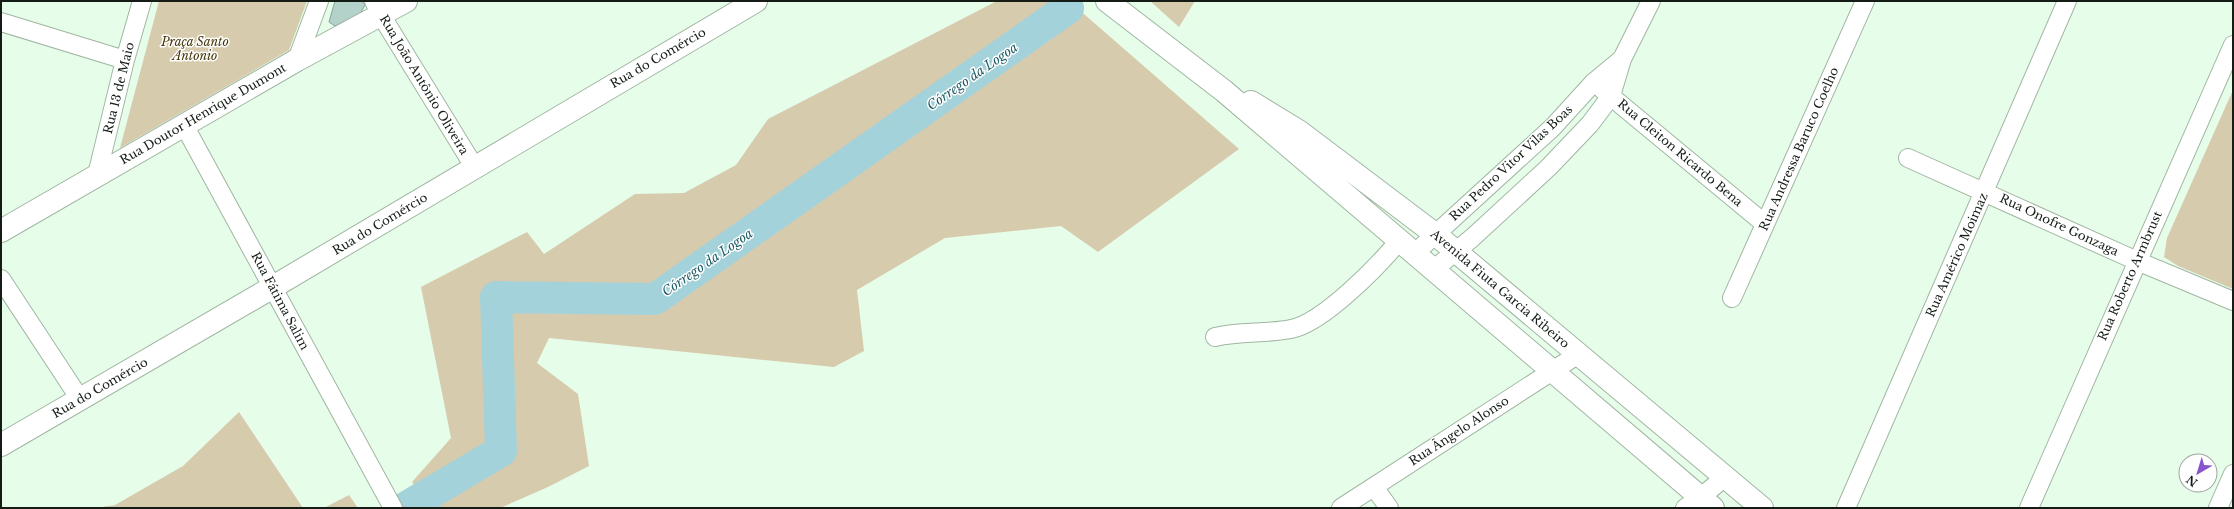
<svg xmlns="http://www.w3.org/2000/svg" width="2234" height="509" viewBox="0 0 2234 509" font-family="'Libre Baskerville',serif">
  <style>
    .green { fill: #d7cbae }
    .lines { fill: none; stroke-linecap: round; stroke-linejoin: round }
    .river { stroke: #a4d2da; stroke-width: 32 }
    .building { fill: #b2d2ca; stroke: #85a39c }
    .street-casing { stroke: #a0b6a3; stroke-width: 20 }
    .secondary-casing { stroke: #a0b6a3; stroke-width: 24 }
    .street { stroke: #fff; stroke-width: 18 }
    .secondary { stroke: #fff; stroke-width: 22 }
    .labels { text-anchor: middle; stroke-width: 3; stroke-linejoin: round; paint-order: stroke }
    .park-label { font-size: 12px; font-style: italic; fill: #433405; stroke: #fff }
    .street-label { font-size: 12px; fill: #141c15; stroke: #fff }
    .water-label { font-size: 13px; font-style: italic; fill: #1f5d66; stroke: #fff }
  </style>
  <rect width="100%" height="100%" fill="#e6fde9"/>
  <path class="green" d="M 159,1 L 307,1 L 289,50 L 120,148 Z
    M 997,1 L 1069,1 L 1239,149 L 1098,252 L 1061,226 L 945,238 L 857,290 L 864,351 L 834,367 L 549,338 L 537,363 L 578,394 L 589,466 L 548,487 L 500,508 L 431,508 L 412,482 L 451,438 L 421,287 L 527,232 L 544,254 L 635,194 L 684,193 L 736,165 L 768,119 Z
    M 1150,1 L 1195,1 L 1179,27 Z
    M 2233,90 L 2233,289 L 2178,266 L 2164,257 L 2167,238 Z
    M 239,412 L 303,508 L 95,508 L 115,505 L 183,466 Z
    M 349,495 L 358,508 L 324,508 Z"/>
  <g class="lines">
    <path class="river" d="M 405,508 L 501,451 L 496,297 L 655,299 L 1068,8"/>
  </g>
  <path class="building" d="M 335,1 L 362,1 L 365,5 L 360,14 L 335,26 L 329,22 Z"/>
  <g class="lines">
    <defs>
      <path id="street" d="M 374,1 L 381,15 L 475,168
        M 1,22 L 125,60
        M 297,60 L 319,1
        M 1602,89 L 1765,224
        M 184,125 L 393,508
        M 1908,158 L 2137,261 L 2233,301
        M 97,175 L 125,60 L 142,1
        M 1414,254 L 1553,127 L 1593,83 L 1622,59
        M 1433,270 L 1472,238 L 1548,168 L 1590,124 L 1611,96 L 1622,59 L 1651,1
        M 1,279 L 80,399
        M 1732,298 L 1865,1
        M 1215,337 C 1240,331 1266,334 1291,329 C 1323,323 1378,266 1399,241
        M 1374,487 L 1389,508
        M 1341,508 L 1577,355
        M 1685,508 L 1700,498 L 1726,476
        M 1846,508 L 2067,1
        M 2029,508 L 2233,45
        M 2218,508 L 2233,474"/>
      <path id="secondary" d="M 1107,1 L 1224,91 L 1713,508
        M 1251,102 L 1300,132 L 1435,234 L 1762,508
        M 1,231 L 297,60 L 406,1
        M 1,445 L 273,287 L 756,1"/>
    </defs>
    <use href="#street" class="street-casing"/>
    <use href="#secondary" class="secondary-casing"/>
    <use href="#street" class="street"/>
    <use href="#secondary" class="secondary"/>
  </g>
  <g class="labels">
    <g class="park-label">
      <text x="195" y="46">Praça Santo<tspan x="195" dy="14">Antonio</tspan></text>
    </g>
    <g class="street-label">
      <text transform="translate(658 58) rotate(-30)" y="4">Rua do Comércio</text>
      <text transform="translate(424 85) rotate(59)" y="4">Rua João Antônio Oliveira</text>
      <text transform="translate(119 88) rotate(-76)" y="4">Rua 13 de Maio</text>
      <text transform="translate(203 114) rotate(-30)" y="4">Rua Doutor Henrique Dumont</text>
      <text transform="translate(1799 149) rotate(-66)" y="4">Rua Andressa Baruco Coelho</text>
      <text transform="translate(1680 153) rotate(40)" y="4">Rua Cleiton Ricardo Bena</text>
      <text transform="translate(1511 163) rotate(-43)" y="4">Rua Pedro Vitor Vilas Boas</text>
      <text transform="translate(380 224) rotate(-31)" y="4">Rua do Comércio</text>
      <text transform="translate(2059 225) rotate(25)" y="4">Rua Onofre Gonzaga</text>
      <text transform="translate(1957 255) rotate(-66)" y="4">Rua Américo Moimaz</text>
      <text transform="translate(2130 276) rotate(-66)" y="4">Rua Roberto Armbrust</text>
      <text transform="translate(1500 289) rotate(40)" y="4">Avenida Fiuta Garcia Ribeiro</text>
      <text transform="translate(280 301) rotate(62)" y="4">Rua Fátima Salim</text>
      <text transform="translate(100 388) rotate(-30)" y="4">Rua do Comércio</text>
      <text transform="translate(1459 431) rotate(-33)" y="4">Rua Ângelo Alonso</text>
    </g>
    <g class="water-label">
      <text transform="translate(972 76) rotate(-35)" y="5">Córrego da Logoa</text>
      <text transform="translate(707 262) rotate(-35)" y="5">Córrego da Logoa</text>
    </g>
  </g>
  <rect width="2234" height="509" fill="none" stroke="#141c15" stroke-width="4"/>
  <g transform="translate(2198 473) rotate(218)"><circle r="19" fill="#ffffff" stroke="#a1a4a1"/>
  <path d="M0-3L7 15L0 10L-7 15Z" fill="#8754cc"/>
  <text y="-6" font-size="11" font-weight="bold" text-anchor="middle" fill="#141c15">N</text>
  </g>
</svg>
